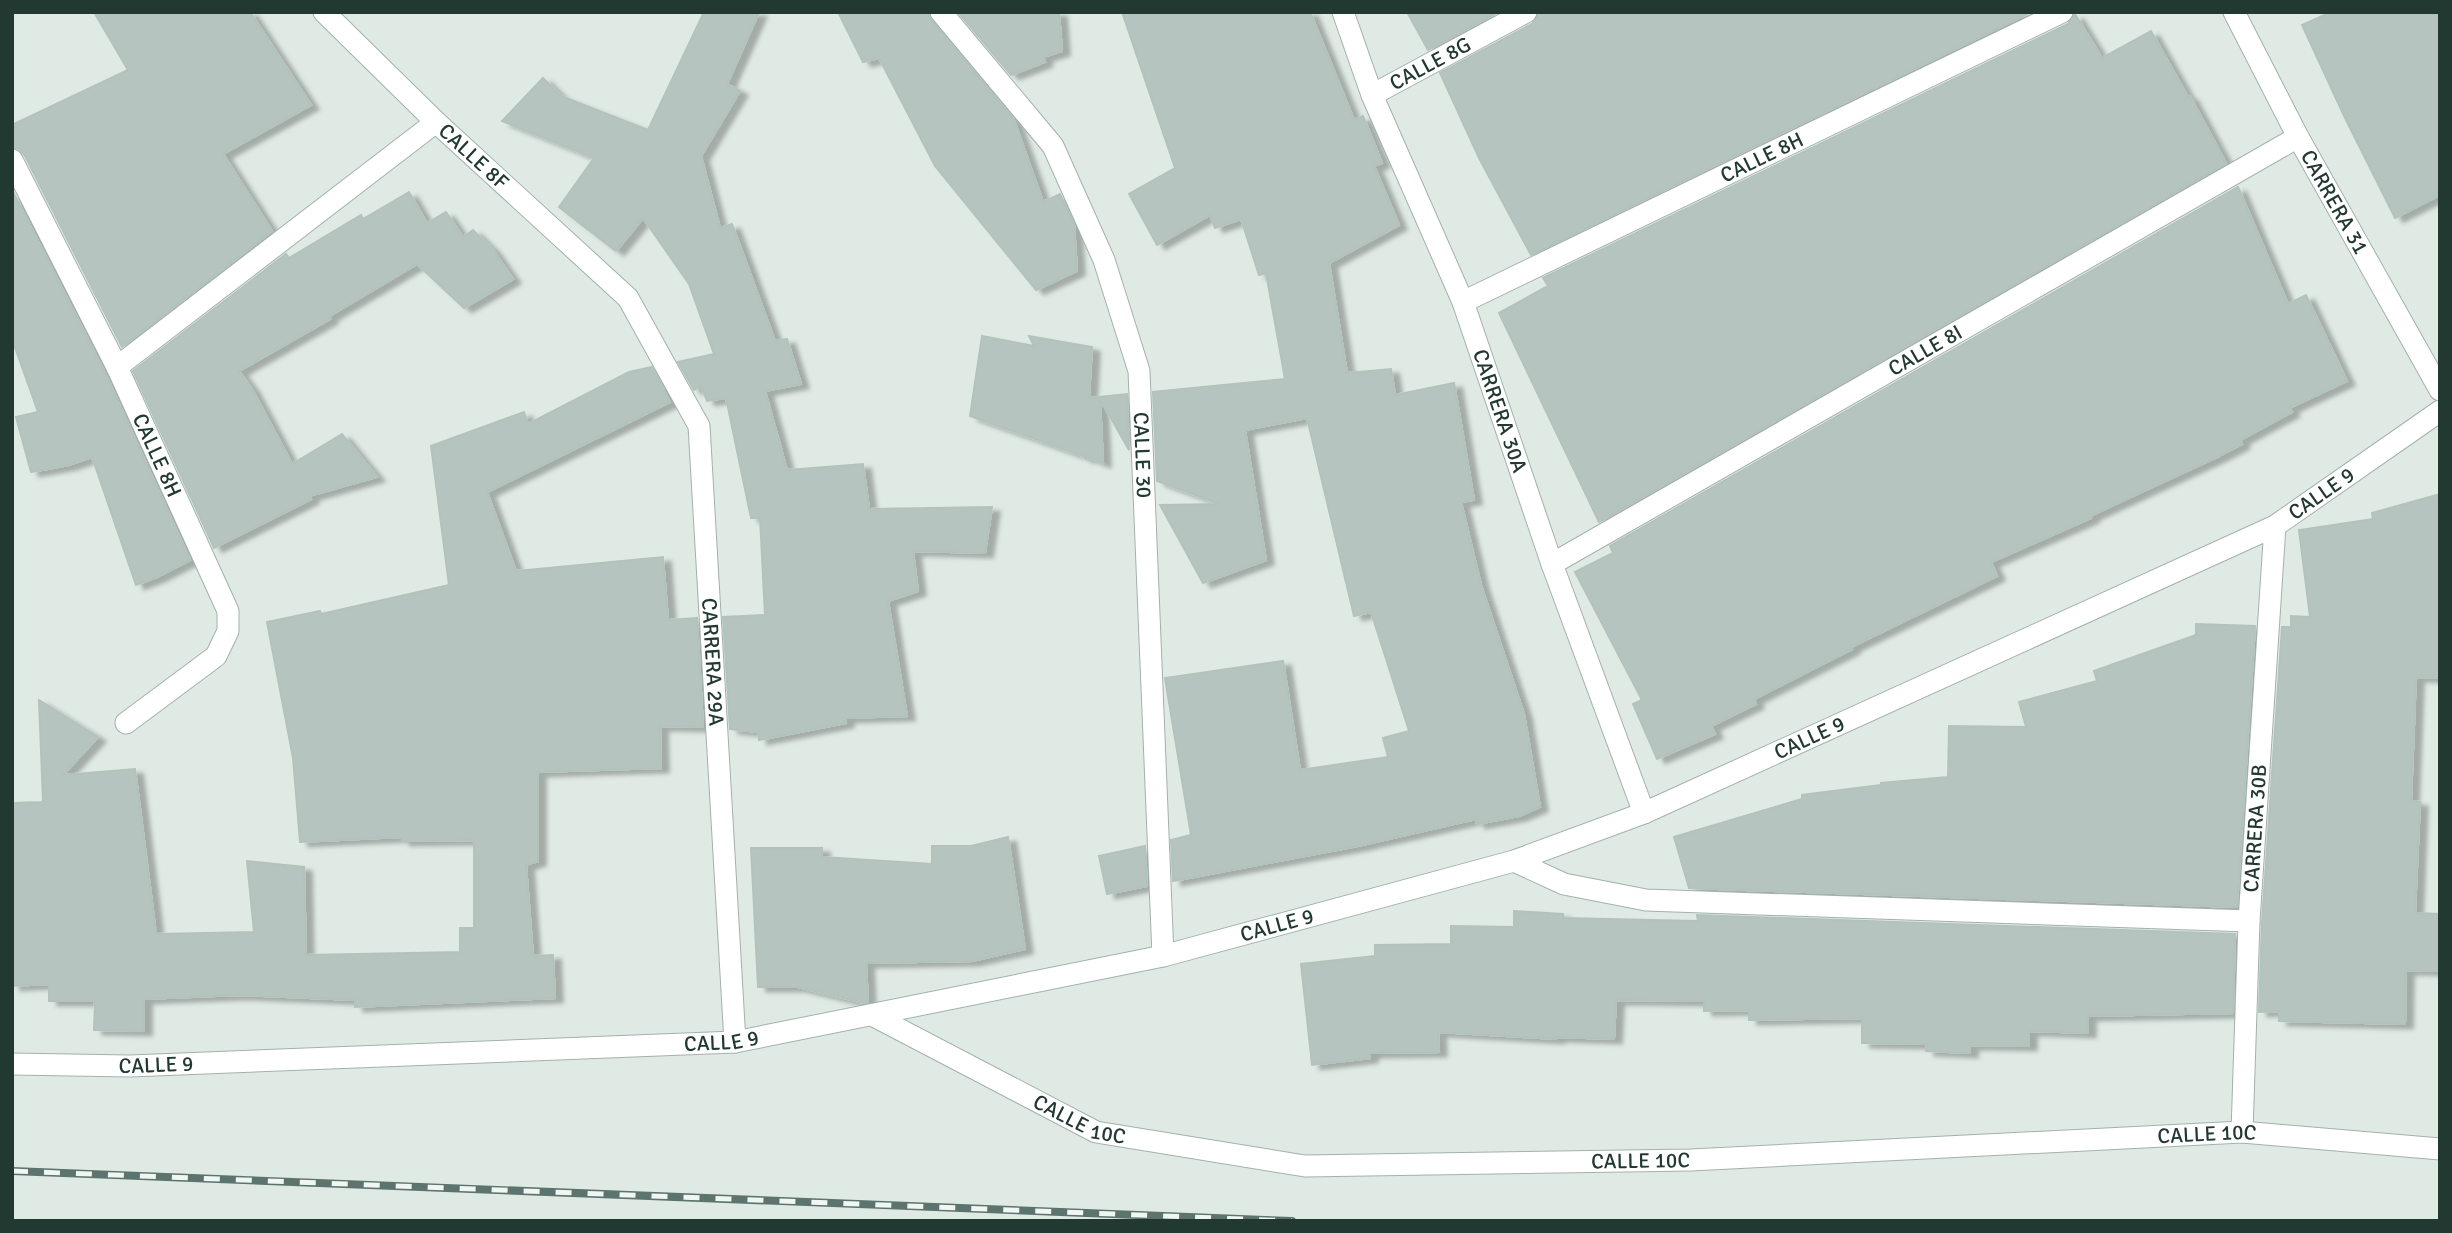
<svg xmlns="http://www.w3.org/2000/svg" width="2452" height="1233" viewBox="0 0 2452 1233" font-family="Signika,sans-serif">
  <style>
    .building { fill: #b5c4be; stroke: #b3c3bc; stroke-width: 2; filter: url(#shadow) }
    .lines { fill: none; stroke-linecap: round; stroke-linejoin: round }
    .minor-casing { stroke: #a3b1ac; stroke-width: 23 }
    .tertiary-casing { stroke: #a3b1ac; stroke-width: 23 }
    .minor { stroke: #fff; stroke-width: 21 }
    .tertiary { stroke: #fff; stroke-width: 21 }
    .rail-casing { stroke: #5c746d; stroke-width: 8 }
    .rail { stroke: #f0f7f3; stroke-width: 5; stroke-dasharray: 16; stroke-linecap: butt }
    .labels { text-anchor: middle; stroke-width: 5; stroke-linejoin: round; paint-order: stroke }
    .street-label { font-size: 21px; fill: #223932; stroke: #f0f7f3 }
  </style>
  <defs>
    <filter id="shadow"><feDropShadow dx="8" dy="4.5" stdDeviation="2" flood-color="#0004"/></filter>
  </defs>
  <rect width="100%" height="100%" fill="#e0eae5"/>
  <path class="building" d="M 94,12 L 250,12 L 311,105 L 223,154 L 272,231 L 122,347 L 24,154 L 19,149 L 12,147 L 12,125 L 128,70 Z
    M 704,12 L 759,12 L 727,84 L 740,91 L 701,156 L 720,228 L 732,224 L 775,341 L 787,339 L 801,384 L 765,391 L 787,470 L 863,464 L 869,509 L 992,507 L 985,553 L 913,551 L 918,591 L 888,601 L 907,716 L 845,718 L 846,723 L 759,740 L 758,732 L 730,729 L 723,617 L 765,615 L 760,518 L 751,518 L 726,398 L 707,401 L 701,386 L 694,390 L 678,362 L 714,354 L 689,284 L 643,218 L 616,251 L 559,207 L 594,158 L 502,121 L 543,78 L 561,96 L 648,130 Z
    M 838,12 L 928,12 L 931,20 L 1014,120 L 1043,202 L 1060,194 L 1074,224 L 1077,271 L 1036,290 L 935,166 L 879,58 L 863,62 Z
    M 958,12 L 1059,12 L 1062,51 L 1043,57 L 1045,62 L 1011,75 Z
    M 1122,12 L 1310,12 L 1354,120 L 1363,116 L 1382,163 L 1374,166 L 1399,225 L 1329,263 L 1347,373 L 1391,369 L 1395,395 L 1454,383 L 1474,500 L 1461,502 L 1481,585 L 1524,714 L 1540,807 L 1519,816 L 1477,824 L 1476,819 L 1358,846 L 1173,881 L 1171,840 L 1191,835 L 1165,678 L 1283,661 L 1300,770 L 1388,757 L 1383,738 L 1409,731 L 1371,612 L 1354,616 L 1307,418 L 1245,430 L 1266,560 L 1203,583 L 1160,505 L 1220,504 L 1157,481 L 1153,392 L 1285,379 L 1266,273 L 1259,275 L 1241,219 L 1215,228 L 1210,215 L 1157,245 L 1129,194 L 1175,168 Z
    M 1407,12 L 1498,12 L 1428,50 Z
    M 1539,12 L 2031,12 L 1531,255 L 1479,158 L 1440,73 L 1532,24 Z
    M 2331,12 L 2440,12 L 2440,195 L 2395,218 L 2345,118 L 2302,25 Z
    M 2075,14 L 2102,58 L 2151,31 L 2188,97 L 2190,96 L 2226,163 L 1599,522 L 1499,313 L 1548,286 L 1543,278 L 2068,24 Z
    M 2238,187 L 2288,304 L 2306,295 L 2347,381 L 2289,408 L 2292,412 L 2240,440 L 2242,444 L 2217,457 L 2090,516 L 2091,518 L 1991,562 L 1997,576 L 1851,647 L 1852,649 L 1754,699 L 1756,704 L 1711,726 L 1715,734 L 1657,759 L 1633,704 L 1642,700 L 1575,572 L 1613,553 L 1610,546 Z
    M 12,190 L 105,373 L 190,560 L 157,577 L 136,585 L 92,457 L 69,465 L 31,472 L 16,417 L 38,412 L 12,339 Z
    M 409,192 L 427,223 L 446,212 L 463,237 L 473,230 L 493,250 L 513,279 L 464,308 L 417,264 L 328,317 L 330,319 L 239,371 L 252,389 L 292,464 L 342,434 L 377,477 L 309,496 L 311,499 L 214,548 L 133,371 L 286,254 L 289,258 L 361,215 L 363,219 Z
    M 982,336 L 1034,346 L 1029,336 L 1092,347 L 1089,398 L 1127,394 L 1129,450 L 1100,399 L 1103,463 L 1085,456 L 1085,458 L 1083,456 L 970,416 Z
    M 652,367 L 670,402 L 487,492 L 516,571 L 663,557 L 668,620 L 697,618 L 703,727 L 660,726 L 661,768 L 538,772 L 538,861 L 526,865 L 533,956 L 553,955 L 555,998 L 355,1007 L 355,1000 L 240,995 L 144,999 L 144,1031 L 94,1030 L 95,1001 L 49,1001 L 49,984 L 12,986 L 12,803 L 43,802 L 39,700 L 98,737 L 63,775 L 135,769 L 156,934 L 254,932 L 247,861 L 304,867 L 306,955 L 460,952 L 460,928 L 474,928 L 474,840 L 402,841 L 402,837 L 300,842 L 293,758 L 267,622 L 320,611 L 321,614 L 449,585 L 431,446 L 524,412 L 528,424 L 629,372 Z
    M 2440,494 L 2440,678 L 2416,677 L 2411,801 L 2420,802 L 2415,913 L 2440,914 L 2440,971 L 2406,970 L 2405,1024 L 2279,1021 L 2279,1011 L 2259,1012 L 2262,922 L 2282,627 L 2291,627 L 2291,616 L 2310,617 L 2299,530 L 2373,519 L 2372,513 Z
    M 2196,624 L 2255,626 L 2237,907 L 1689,888 L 1674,837 L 1802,799 L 1802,795 L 1881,785 L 1881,783 L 1948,777 L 1949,726 L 2026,727 L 2019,702 L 2097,681 L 2094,671 L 2196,635 Z
    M 1008,837 L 1025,949 L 972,961 L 866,963 L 868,1002 L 864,1003 L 798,987 L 758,987 L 751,848 L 822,848 L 822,857 L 932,864 L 932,846 L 971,846 Z
    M 1145,846 L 1147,886 L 1107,894 L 1099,856 Z
    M 1514,911 L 1563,914 L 1563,918 L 1698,921 L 1697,915 L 2235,934 L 2233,1013 L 2088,1016 L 2088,1033 L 2029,1031 L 2029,1046 L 1970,1045 L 1970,1053 L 1926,1051 L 1927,1044 L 1862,1043 L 1862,1018 L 1749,1020 L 1749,1010 L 1704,1011 L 1704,1001 L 1616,1000 L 1614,1039 L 1556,1037 L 1556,1039 L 1438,1032 L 1439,1052 L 1370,1053 L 1370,1058 L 1312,1065 L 1301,964 L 1375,956 L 1375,945 L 1451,944 L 1451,926 L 1514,927 Z"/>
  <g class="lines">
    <defs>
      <g id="minor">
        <path id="s1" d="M 324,12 L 436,122 L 628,298 L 699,426 L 735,1042"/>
        <path id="s2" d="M 941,12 L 1053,146 L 1104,260 L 1139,371 L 1163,956"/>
        <path id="s3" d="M 1343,12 L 1372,95 L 1463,302 L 1552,564 L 1644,813"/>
        <path id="s4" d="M 2234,12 L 2298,137 L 2440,390"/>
        <path id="s5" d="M 1372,95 L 1526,12"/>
        <path id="s6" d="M 12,160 L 117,367 L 228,611 L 228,631 L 216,656 L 126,723"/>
        <path id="s7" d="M 1463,302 L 2062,12"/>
        <path d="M 117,367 L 436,122"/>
        <path id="s8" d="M 1552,564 L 2298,137"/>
        <path d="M 1514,861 L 1564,884 L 1646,900 L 2249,921"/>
        <path id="s9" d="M 872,1015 L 1096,1132 L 1305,1166 L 1691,1160 L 2242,1132 L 2440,1149"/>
        <path id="s10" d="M 2242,1132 L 2249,921 L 2275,526"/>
      </g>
      <g id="tertiary">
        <path id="s11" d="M 12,1064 L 130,1066 L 735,1042 L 1163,956 L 1514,861 L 1644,813 L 2275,526 L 2440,411"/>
      </g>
    </defs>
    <use href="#minor" class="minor-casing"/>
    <use href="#tertiary" class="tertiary-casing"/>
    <use href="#minor" class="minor"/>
    <use href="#tertiary" class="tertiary"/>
    <defs>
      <path id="rail" d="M 12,1171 L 1292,1221"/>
    </defs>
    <use href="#rail" class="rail-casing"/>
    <use href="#rail" class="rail"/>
  </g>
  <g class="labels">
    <g class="street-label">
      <text dy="7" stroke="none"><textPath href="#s5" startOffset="66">CALLE 8G</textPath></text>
      <text dy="7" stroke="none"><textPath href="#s1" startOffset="208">CALLE 8F</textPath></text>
      <text dy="7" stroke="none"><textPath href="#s7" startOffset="332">CALLE 8H</textPath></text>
      <text dy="7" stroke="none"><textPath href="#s4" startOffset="215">CARRERA 31</textPath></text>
      <text dy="7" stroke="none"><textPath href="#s8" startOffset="430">CALLE 8I</textPath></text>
      <text dy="7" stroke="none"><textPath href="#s3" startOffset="429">CARRERA 30A</textPath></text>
      <text dy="7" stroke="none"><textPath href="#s6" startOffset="329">CALLE 8H</textPath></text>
      <text dy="7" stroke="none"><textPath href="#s2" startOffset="500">CALLE 30</textPath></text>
      <text dy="7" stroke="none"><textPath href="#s11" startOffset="2412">CALLE 9</textPath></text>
      <text dy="7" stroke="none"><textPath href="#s1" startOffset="800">CARRERA 29A</textPath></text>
      <text dy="7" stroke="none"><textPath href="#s11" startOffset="1844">CALLE 9</textPath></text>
      <text dy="7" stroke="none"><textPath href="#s10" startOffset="304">CARRERA 30B</textPath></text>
      <text dy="7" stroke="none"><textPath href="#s11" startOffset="1278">CALLE 9</textPath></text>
      <text dy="7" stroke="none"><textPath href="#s11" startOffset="710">CALLE 9</textPath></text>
      <text dy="7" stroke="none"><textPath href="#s11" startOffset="144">CALLE 9</textPath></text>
      <text dy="7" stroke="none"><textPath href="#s9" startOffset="233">CALLE 10C</textPath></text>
      <text dy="7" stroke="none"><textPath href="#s9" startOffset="1367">CALLE 10C</textPath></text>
      <text dy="7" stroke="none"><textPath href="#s9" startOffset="800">CALLE 10C</textPath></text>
    </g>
  </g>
  <rect width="2452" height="1233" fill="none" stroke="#223932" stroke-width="28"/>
</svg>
